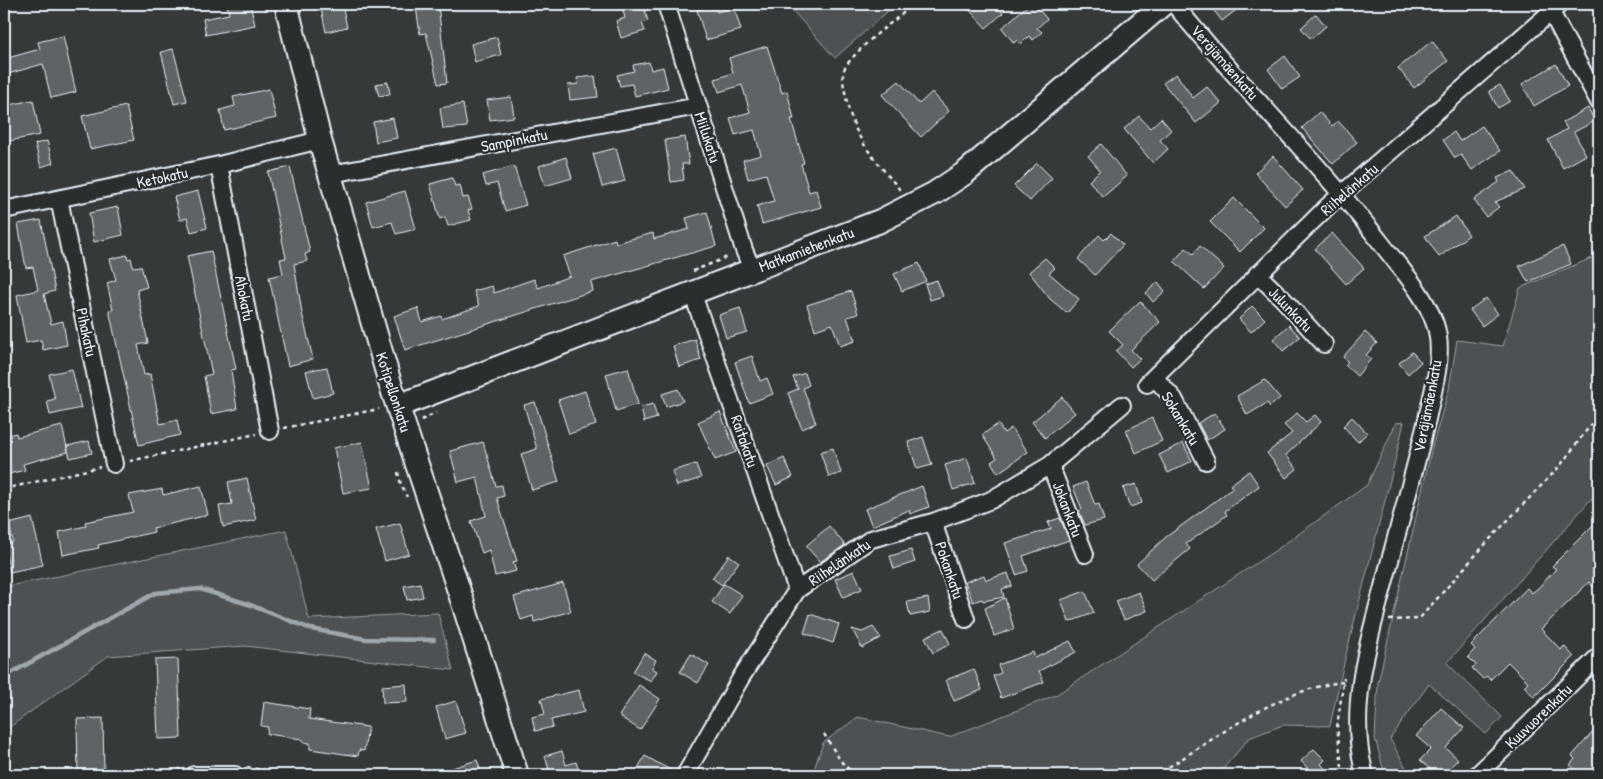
<svg xmlns="http://www.w3.org/2000/svg" width="1603" height="779" viewBox="0 0 1603 779" font-family="'Patrick Hand',sans-serif">
  <style>
    .green { fill: #4d5152; stroke: #9aa1a5 }
    .lines { fill: none; stroke-linecap: round; stroke-linejoin: round }
    .stream { stroke: #a0a7ac; stroke-width: 4.5 }
    .building { fill: #5f6365; stroke: #e8f1f8 }
    .street-casing { stroke: #e8f1f8; stroke-width: 20 }
    .secondary-casing { stroke: #e8f1f8; stroke-width: 26 }
    .path { stroke: #e8f1f8; stroke-width: 2.5; stroke-dasharray: 4 4; stroke-linecap: butt }
    .street { stroke: #2a2d2e; stroke-width: 16 }
    .secondary { stroke: #2a2d2e; stroke-width: 22 }
    .labels { text-anchor: middle; stroke-width: 4.5; stroke-linejoin: round; paint-order: stroke }
    .street-label { font-size: 16px; fill: #e8f1f8; stroke: #2a2d2e }
  </style>
  <rect width="100%" height="100%" fill="#35393a"/>
  <filter id="ink" filterUnits="userSpaceOnUse"><feTurbulence type="fractalNoise" baseFrequency=".02" numOctaves="2"/><feDisplacementMap in="SourceGraphic" scale="10" xChannelSelector="R" yChannelSelector="G"/><feConvolveMatrix kernelMatrix="1 2 1 2 8 2 1 2 1" color-interpolation-filters="sRGB"/></filter>
  <g filter="url(#ink)">
    <path class="green" d="M 799,4 L 896,4 L 835,58 L 792,10 Z
      M 1599,255 L 1599,490 L 1447,663 L 1502,717 L 1486,734 L 1429,684 L 1390,739 L 1410,775 L 1385,775 L 1375,738 L 1378,683 L 1432,447 L 1449,389 L 1457,340 L 1503,346 L 1520,288 Z
      M 1404,422 C 1381,524 1351,624 1330,726 L 1283,725 L 1249,738 L 1218,775 L 812,775 L 823,743 L 858,717 L 949,737 L 1056,695 L 1279,548 L 1367,485 L 1396,423 Z
      M 286,530 L 309,619 L 438,613 L 453,670 L 245,646 L 108,656 L 4,731 L 4,587 Z"/>
    <g class="lines">
      <path class="stream" d="M 4,677 L 155,593 L 200,589 L 248,604 L 311,629 L 366,639 L 434,640"/>
    </g>
    <path class="building" d="M 227,4 L 250,4 L 255,25 L 206,35 L 203,19 L 229,14 Z
      M 320,4 L 342,4 L 347,27 L 326,32 Z
      M 621,4 L 643,4 L 648,21 L 642,23 L 645,31 L 621,38 L 616,21 L 625,18 Z
      M 964,4 L 995,4 L 1003,13 L 986,28 Z
      M 1029,4 L 1034,4 L 1047,19 L 1037,28 L 1042,32 L 1033,40 L 1029,36 L 1021,44 L 1017,40 L 1014,43 L 1002,28 Z
      M 1209,4 L 1244,4 L 1222,21 Z
      M 438,5 L 447,83 L 438,84 L 426,33 L 420,34 L 416,7 Z
      M 715,5 L 717,12 L 734,7 L 741,30 L 706,40 L 697,10 Z
      M 1316,14 L 1326,26 L 1311,39 L 1301,28 Z
      M 63,36 L 76,92 L 51,98 L 43,64 L 4,75 L 4,59 L 40,49 L 38,42 Z
      M 497,37 L 501,55 L 475,62 L 471,44 Z
      M 1432,41 L 1448,61 L 1414,88 L 1398,68 Z
      M 767,46 L 782,93 L 787,91 L 794,119 L 791,119 L 804,163 L 801,164 L 809,192 L 816,190 L 821,207 L 762,224 L 757,206 L 774,201 L 766,174 L 748,179 L 743,160 L 761,155 L 754,130 L 735,135 L 730,118 L 750,112 L 742,85 L 719,92 L 715,79 L 733,73 L 729,58 Z
      M 173,49 L 187,101 L 174,104 L 161,52 Z
      M 1285,56 L 1300,77 L 1282,89 L 1268,69 Z
      M 649,62 L 651,70 L 663,67 L 668,88 L 635,96 L 632,84 L 620,86 L 617,75 L 634,71 L 633,65 Z
      M 1556,64 L 1568,86 L 1534,106 L 1522,84 Z
      M 1176,74 L 1193,98 L 1207,87 L 1221,103 L 1196,123 L 1163,83 Z
      M 595,76 L 598,97 L 570,100 L 568,85 L 578,84 L 577,78 Z
      M 899,81 L 919,104 L 932,92 L 949,111 L 921,137 L 882,95 Z
      M 388,82 L 390,94 L 379,96 L 376,84 Z
      M 1500,85 L 1510,101 L 1498,108 L 1489,91 Z
      M 269,89 L 276,118 L 224,130 L 220,110 L 235,106 L 233,97 Z
      M 511,97 L 514,117 L 490,120 L 487,100 Z
      M 33,100 L 40,135 L 4,142 L 4,106 Z
      M 463,104 L 467,127 L 443,129 L 440,108 Z
      M 126,106 L 134,140 L 90,149 L 82,116 Z
      M 1588,108 L 1595,121 L 1574,132 L 1586,155 L 1563,168 L 1548,140 L 1567,129 L 1563,122 Z
      M 1319,112 L 1332,126 L 1338,121 L 1357,142 L 1333,164 L 1302,128 Z
      M 1139,116 L 1150,128 L 1161,118 L 1171,130 L 1160,140 L 1168,149 L 1153,163 L 1124,129 Z
      M 393,118 L 397,138 L 376,142 L 373,122 Z
      M 1482,126 L 1500,151 L 1472,170 L 1461,155 L 1455,158 L 1443,140 L 1454,132 L 1460,141 Z
      M 685,137 L 689,164 L 682,164 L 684,180 L 671,182 L 665,140 Z
      M 47,141 L 53,163 L 41,167 L 35,144 Z
      M 1101,144 L 1127,176 L 1103,197 L 1089,181 L 1100,170 L 1088,156 Z
      M 616,148 L 625,181 L 602,187 L 593,154 Z
      M 1273,156 L 1303,190 L 1285,206 L 1255,173 Z
      M 566,157 L 572,178 L 545,186 L 539,166 Z
      M 1037,163 L 1052,178 L 1030,201 L 1014,186 Z
      M 514,166 L 526,205 L 505,211 L 497,183 L 486,186 L 483,175 Z
      M 290,167 L 310,252 L 305,254 L 307,261 L 294,264 L 302,313 L 313,359 L 288,366 L 269,277 L 283,274 L 280,259 L 286,258 L 268,172 Z
      M 1513,171 L 1525,189 L 1495,202 L 1499,207 L 1486,217 L 1474,200 L 1499,182 L 1497,178 Z
      M 452,178 L 455,186 L 460,185 L 463,198 L 468,197 L 472,209 L 468,210 L 471,220 L 448,226 L 445,217 L 440,219 L 430,184 Z
      M 198,191 L 207,228 L 191,232 L 187,218 L 180,220 L 174,197 Z
      M 405,191 L 416,229 L 396,234 L 392,222 L 373,227 L 366,202 Z
      M 1234,198 L 1264,228 L 1240,252 L 1210,222 Z
      M 118,207 L 123,235 L 94,242 L 89,213 Z
      M 707,212 L 716,246 L 591,282 L 593,291 L 405,350 L 394,316 L 418,308 L 422,322 L 441,316 L 442,319 L 479,306 L 474,291 L 492,286 L 494,293 L 534,279 L 538,288 L 570,276 L 563,256 L 615,239 L 616,243 L 653,233 L 654,239 L 689,229 L 686,218 Z
      M 1456,216 L 1469,235 L 1439,257 L 1425,236 Z
      M 41,220 L 55,291 L 44,294 L 51,324 L 63,321 L 67,345 L 43,350 L 41,340 L 26,343 L 17,295 L 38,290 L 33,267 L 26,268 L 18,224 Z
      M 1111,233 L 1123,245 L 1095,275 L 1078,259 L 1099,235 L 1104,240 Z
      M 1332,233 L 1364,268 L 1346,284 L 1315,249 Z
      M 1200,246 L 1224,268 L 1204,289 L 1174,261 L 1186,248 L 1193,254 Z
      M 1563,246 L 1571,264 L 1528,282 L 1519,266 Z
      M 211,251 L 236,369 L 231,370 L 237,409 L 211,414 L 204,376 L 212,374 L 187,256 Z
      M 127,255 L 128,259 L 131,258 L 133,267 L 141,266 L 147,287 L 137,290 L 148,343 L 138,345 L 144,375 L 150,374 L 160,424 L 177,420 L 180,435 L 139,445 L 109,310 L 113,310 L 107,283 L 116,280 L 110,259 Z
      M 1045,258 L 1055,268 L 1049,273 L 1079,299 L 1067,313 L 1050,299 L 1029,272 Z
      M 919,263 L 926,281 L 902,291 L 894,274 Z
      M 937,280 L 943,296 L 930,300 L 925,284 Z
      M 1158,282 L 1165,291 L 1153,302 L 1146,293 Z
      M 851,291 L 858,314 L 847,317 L 855,341 L 840,346 L 832,324 L 815,330 L 807,305 Z
      M 1486,298 L 1498,314 L 1482,326 L 1470,310 Z
      M 1140,301 L 1160,322 L 1131,350 L 1140,359 L 1131,367 L 1116,351 L 1123,345 L 1109,331 Z
      M 1252,306 L 1265,319 L 1251,332 L 1239,319 Z
      M 740,308 L 747,332 L 726,338 L 719,315 Z
      M 1289,325 L 1300,337 L 1283,351 L 1273,339 Z
      M 1365,332 L 1377,343 L 1366,355 L 1371,359 L 1357,376 L 1345,365 L 1348,362 L 1343,357 Z
      M 695,339 L 701,360 L 679,367 L 673,346 Z
      M 1412,352 L 1421,362 L 1408,374 L 1399,363 Z
      M 752,356 L 760,381 L 767,378 L 773,394 L 749,403 L 735,362 Z
      M 327,367 L 333,393 L 313,398 L 306,371 Z
      M 628,368 L 638,404 L 616,411 L 606,374 Z
      M 72,369 L 81,408 L 50,415 L 47,401 L 55,399 L 49,374 Z
      M 805,373 L 809,385 L 803,388 L 816,423 L 802,429 L 788,393 L 798,389 L 793,377 Z
      M 1265,380 L 1280,398 L 1270,407 L 1267,403 L 1247,415 L 1237,396 Z
      M 678,389 L 683,401 L 666,407 L 662,394 Z
      M 585,391 L 596,425 L 569,434 L 558,400 Z
      M 1062,397 L 1075,413 L 1045,438 L 1032,422 Z
      M 535,402 L 559,482 L 532,490 L 521,454 L 537,449 L 524,405 Z
      M 653,404 L 657,418 L 644,422 L 641,407 Z
      M 720,412 L 736,452 L 715,460 L 698,422 Z
      M 1215,413 L 1225,429 L 1207,440 L 1198,423 Z
      M 1297,413 L 1306,422 L 1315,415 L 1321,422 L 1286,455 L 1297,469 L 1286,478 L 1267,453 L 1292,433 L 1284,425 Z
      M 1352,417 L 1367,433 L 1358,442 L 1343,426 Z
      M 1152,418 L 1162,441 L 1136,453 L 1126,430 Z
      M 998,424 L 1004,433 L 1011,428 L 1028,452 L 998,473 L 991,462 L 997,458 L 982,435 Z
      M 62,426 L 68,452 L 23,464 L 25,470 L 4,475 L 4,436 L 16,433 L 17,437 Z
      M 923,437 L 932,465 L 917,469 L 908,442 Z
      M 89,441 L 92,453 L 70,458 L 67,446 Z
      M 362,442 L 372,488 L 343,493 L 334,448 Z
      M 483,442 L 496,486 L 502,485 L 504,496 L 497,498 L 517,561 L 513,562 L 516,571 L 495,576 L 489,550 L 482,553 L 471,521 L 486,516 L 477,477 L 458,482 L 450,451 Z
      M 1183,443 L 1192,461 L 1168,473 L 1159,455 Z
      M 833,448 L 841,473 L 829,477 L 820,452 Z
      M 784,458 L 793,477 L 776,485 L 767,466 Z
      M 967,458 L 975,483 L 953,490 L 945,465 Z
      M 696,464 L 701,478 L 677,486 L 672,471 Z
      M 1249,471 L 1259,486 L 1225,511 L 1227,515 L 1186,544 L 1190,549 L 1152,580 L 1137,564 L 1166,537 L 1233,488 L 1230,485 Z
      M 247,478 L 256,520 L 223,527 L 219,506 L 232,504 L 228,482 Z
      M 1086,482 L 1095,505 L 1099,504 L 1104,520 L 1085,525 L 1079,511 L 1082,509 L 1073,487 Z
      M 1136,484 L 1142,503 L 1130,507 L 1123,488 Z
      M 201,486 L 208,515 L 153,528 L 154,532 L 98,545 L 99,548 L 63,555 L 59,532 L 86,526 L 85,522 L 133,512 L 129,495 L 162,489 L 163,495 Z
      M 922,486 L 929,507 L 910,514 L 909,510 L 872,526 L 865,509 Z
      M 32,518 L 43,565 L 10,572 L 4,545 L 13,542 L 9,524 Z
      M 1060,518 L 1069,540 L 1023,556 L 1028,571 L 1016,575 L 1005,543 L 1051,529 L 1048,522 Z
      M 1599,519 L 1599,580 L 1593,587 L 1589,582 L 1541,629 L 1561,650 L 1564,646 L 1574,657 L 1534,697 L 1524,686 L 1528,682 L 1508,662 L 1490,680 L 1487,676 L 1483,679 L 1472,668 L 1476,665 L 1468,657 L 1475,649 L 1471,645 L 1527,588 L 1532,593 L 1538,588 L 1556,569 L 1552,566 Z
      M 400,523 L 409,554 L 385,561 L 376,529 Z
      M 829,526 L 845,545 L 820,562 L 806,546 Z
      M 911,550 L 915,562 L 894,569 L 890,556 Z
      M 729,555 L 739,562 L 722,585 L 712,578 Z
      M 854,571 L 862,589 L 843,597 L 835,579 Z
      M 1008,573 L 1012,586 L 1002,589 L 1004,597 L 983,601 L 982,599 L 973,602 L 965,582 L 984,575 L 986,580 Z
      M 420,583 L 423,597 L 407,600 L 404,586 Z
      M 563,583 L 571,611 L 534,622 L 533,616 L 521,620 L 514,597 Z
      M 724,584 L 742,595 L 730,614 L 712,602 Z
      M 1085,591 L 1094,613 L 1069,622 L 1061,600 Z
      M 1139,592 L 1147,611 L 1124,620 L 1116,601 Z
      M 928,598 L 930,612 L 910,616 L 907,602 Z
      M 1005,598 L 1014,629 L 994,636 L 985,608 Z
      M 810,614 L 839,624 L 833,643 L 804,633 Z
      M 873,627 L 881,638 L 862,648 L 852,629 L 862,632 Z
      M 943,629 L 950,644 L 933,653 L 925,637 Z
      M 1070,641 L 1076,652 L 1039,671 L 1044,682 L 1001,698 L 993,676 L 1001,673 L 998,665 L 1033,652 L 1035,658 Z
      M 644,653 L 656,660 L 652,668 L 657,671 L 651,681 L 633,672 Z
      M 691,654 L 709,665 L 698,683 L 680,672 Z
      M 178,659 L 181,738 L 158,739 L 155,660 Z
      M 974,669 L 982,690 L 954,701 L 946,680 Z
      M 406,684 L 407,702 L 383,703 L 382,686 Z
      M 639,685 L 660,699 L 640,730 L 619,716 Z
      M 579,690 L 584,712 L 551,720 L 553,727 L 535,731 L 532,717 L 545,714 L 541,699 Z
      M 456,701 L 466,733 L 445,739 L 436,707 Z
      M 264,702 L 310,709 L 309,719 L 368,727 L 364,751 L 359,750 L 358,756 L 310,749 L 310,743 L 302,742 L 302,739 L 267,734 L 268,727 L 261,726 Z
      M 1441,708 L 1464,728 L 1446,748 L 1458,759 L 1443,775 L 1437,775 L 1420,760 L 1431,749 L 1416,736 Z
      M 103,718 L 104,775 L 78,775 L 77,719 Z
      M 1599,725 L 1599,775 L 1582,775 L 1570,765 L 1575,759 L 1572,756 Z
      M 1314,749 L 1325,760 L 1321,764 L 1331,775 L 1314,775 L 1301,761 Z
      M 562,751 L 566,765 L 576,762 L 580,775 L 541,775 L 541,772 L 549,770 L 545,756 Z
      M 645,756 L 676,773 L 675,775 L 634,775 Z
      M 477,760 L 482,775 L 438,775 L 437,773 Z"/>
    <g class="lines">
      <defs>
        <path id="street" d="M 666,4 L 744,250 L 752,269
          M 1174,4 C 1240,86 1317,160 1381,243 C 1400,268 1425,294 1435,324 C 1445,353 1433,390 1427,419 C 1415,470 1400,521 1387,572 C 1370,636 1346,709 1365,775
          M 1551,12 L 1599,102
          M 219,165 L 270,431
          M 331,174 L 698,106
          M 59,199 L 114,464
          M 4,210 L 219,165 L 320,140
          M 1257,274 L 1283,299 L 1324,344
          M 692,292 L 797,590
          M 1154,377 L 1174,399 L 1206,461
          M 1147,384 L 1329,205 L 1560,4
          M 1050,465 L 1085,554
          M 933,522 L 966,619
          M 194,775 L 235,775
          M 685,775 L 742,676 L 797,590 L 871,539 L 933,522 L 991,500 L 1050,465 L 1122,405
          M 1477,775 L 1599,656"/>
        <path id="secondary" d="M 286,4 L 320,140 L 390,383 L 463,603 L 517,775
          M 398,406 L 880,221 L 935,193 L 965,173 L 1163,4"/>
      </defs>
      <use href="#street" class="street-casing"/>
      <use href="#secondary" class="secondary-casing"/>
      <path class="path" d="M 900,190 C 871,154 853,139 845,92 C 843,83 841,73 846,66 C 863,42 892,23 914,4
        M 693,271 L 730,256
        M 421,420 L 436,413
        M 284,428 L 379,409
        M 130,461 L 256,434
        M 398,472 L 401,485 L 407,497
        M 4,489 L 100,467
        M 1389,620 L 1419,619 L 1489,540 L 1560,466 L 1589,427 L 1599,417
        M 824,734 L 840,760 L 854,775
        M 247,767 L 271,772 L 274,775
        M 163,775 L 180,769
        M 1155,775 C 1214,741 1275,689 1344,682
        M 1343,775 L 1337,727 L 1344,678"/>
      <use href="#street" class="street"/>
      <use href="#secondary" class="secondary"/>
    </g>
  </g>
  <g class="labels">
    <g class="street-label">
      <text transform="translate(1225 62) rotate(49)" y="6">Veräjämäenkatu</text>
      <text transform="translate(708 137) rotate(72)" y="6">Miilukatu</text>
      <text transform="translate(514 140) rotate(-11)" y="6">Sampinkatu</text>
      <text transform="translate(162 177) rotate(-12)" y="6">Ketokatu</text>
      <text transform="translate(1349 189) rotate(-41)" y="6">Riihelänkatu</text>
      <text transform="translate(806 249) rotate(-21)" y="6">Matkamiehenkatu</text>
      <text transform="translate(245 298) rotate(79)" y="6">Ahokatu</text>
      <text transform="translate(1291 309) rotate(46)" y="6">Julunkatu</text>
      <text transform="translate(87 332) rotate(78)" y="6">Pihakatu</text>
      <text transform="translate(394 392) rotate(72)" y="6">Kotipellonkatu</text>
      <text transform="translate(1427 406) rotate(-79)" y="6">Veräjämäenkatu</text>
      <text transform="translate(1181 418) rotate(59)" y="6">Sokankatu</text>
      <text transform="translate(745 441) rotate(71)" y="6">Raitakatu</text>
      <text transform="translate(1068 509) rotate(69)" y="6">Jokankatu</text>
      <text transform="translate(839 562) rotate(-34)" y="6">Riihelänkatu</text>
      <text transform="translate(950 570) rotate(71)" y="6">Pokankatu</text>
      <text transform="translate(1538 716) rotate(-44)" y="6">Kuuvuorenkatu</text>
    </g>
  </g>
  <rect width="1603" height="779" fill="none" stroke="#2a2d2e" stroke-width="20"/>
  <rect x="10" y="10" width="1583" height="759" fill="none" stroke="#e8f1f8" stroke-width="2" filter="url(#ink)"/>
</svg>
